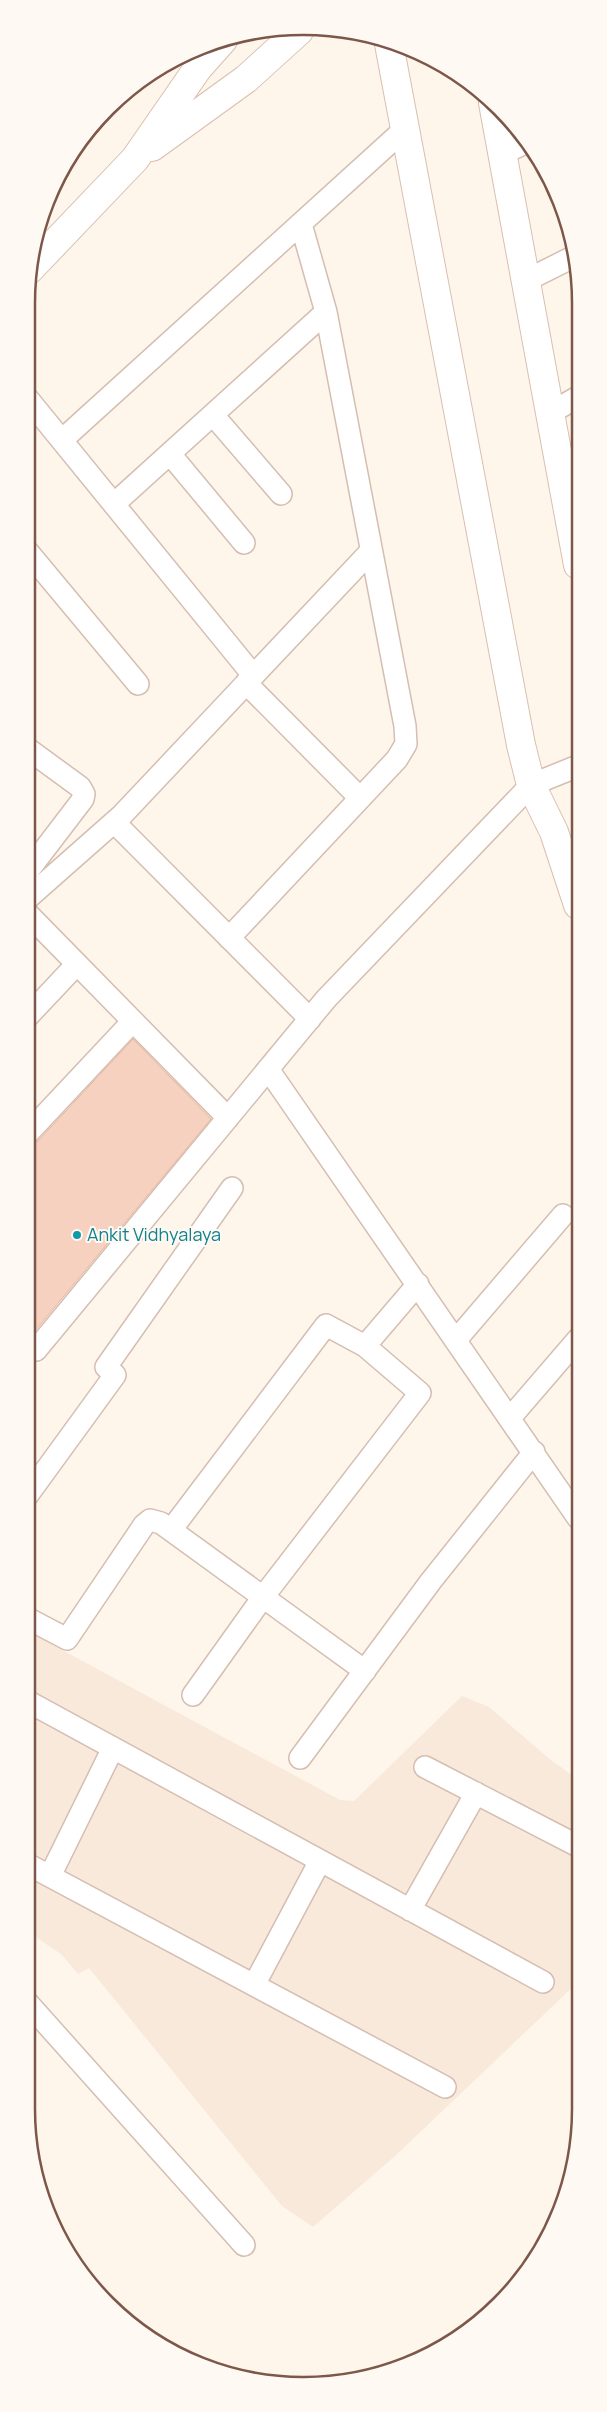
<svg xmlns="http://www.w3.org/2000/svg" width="607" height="2412" viewBox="0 0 607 2412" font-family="Manrope,sans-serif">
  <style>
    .residential { fill: #f9e9db }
    .building { fill: #f6d1c0; stroke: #eab59e }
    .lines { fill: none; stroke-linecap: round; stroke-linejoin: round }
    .street-casing { stroke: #d5beb1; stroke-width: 24 }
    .secondary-casing { stroke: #dabfb0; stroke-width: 30 }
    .street { stroke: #fff; stroke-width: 21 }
    .secondary { stroke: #fff; stroke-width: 28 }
    .culture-dot { fill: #0f9aa8; stroke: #fff9f3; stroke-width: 2 }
    .labels { text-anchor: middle; stroke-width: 4; stroke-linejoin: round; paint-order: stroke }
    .culture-label { font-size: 18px; fill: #0d838f; stroke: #fff9f3; text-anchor: start }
    .rim { fill: none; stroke: #7d584a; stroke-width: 2.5 }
  </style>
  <rect width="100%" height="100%" fill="#fef5eb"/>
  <path class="residential" d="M 27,1631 L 340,1800 L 354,1801 L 462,1696 L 489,1707 L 552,1761 L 578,1779 L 578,1982 L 395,2156 L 313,2227 L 282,2206 L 89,1968 L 78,1974 L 61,1954 L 34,1936 L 26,1939 Z"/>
  <path class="building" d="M 133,1039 L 211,1119 L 34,1332 L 27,1329 L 28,1145 L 37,1142 Z"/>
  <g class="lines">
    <defs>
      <path id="street" d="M 502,154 L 525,143
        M 525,281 L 575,256
        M 28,399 L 253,675
        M 550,413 L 578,397
        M 213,415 L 281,494
        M 62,440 L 406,128
        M 170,454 L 244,543
        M 114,504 L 326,312 L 301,224
        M 28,552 L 138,684
        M 246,683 L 360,798
        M 114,822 L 310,1019
        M 28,871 L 83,799 L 84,794 L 80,787 L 28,749
        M 28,898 L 122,815 L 371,551
        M 28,914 L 228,1118
        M 229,938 L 397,759 L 406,744 L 405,726 L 326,312
        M 28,1016 L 77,964
        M 268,1069 L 578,1518
        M 28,1133 L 133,1021
        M 456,1340 L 563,1215
        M 27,1342 L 36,1350 L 326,999 L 531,785 L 578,766
        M 510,1418 L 578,1339
        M 27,1496 L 115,1375 L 106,1367 L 232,1188
        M 171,1530 L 326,1325 L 365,1346
        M 27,1618 L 67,1639 L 144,1525 L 150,1520 L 161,1523 L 365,1671
        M 193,1695 L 263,1597 L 420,1393 L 365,1346 L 418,1284
        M 27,1701 L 543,1982
        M 300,1758 L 431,1581 L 534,1452
        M 425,1767 L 578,1846
        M 27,1864 L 445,2087
        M 50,1876 L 113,1748
        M 410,1910 L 476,1793
        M 254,1985 L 320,1861
        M 26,2001 L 244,2245"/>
      <path id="secondary" d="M 389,44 L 521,745 L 531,785 L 554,832 L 578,905
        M 493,103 L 578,565
        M 152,147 L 246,79 L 299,31
        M 29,270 L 135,159 L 198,68 L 223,40"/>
    </defs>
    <use href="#street" class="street-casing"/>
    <use href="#secondary" class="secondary-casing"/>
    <use href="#street" class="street"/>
    <use href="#secondary" class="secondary"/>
  </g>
  <circle class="culture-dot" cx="77" cy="1235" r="5"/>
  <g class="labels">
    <g class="culture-label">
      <text x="87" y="1241">Ankit Vidhyalaya</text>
    </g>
  </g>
  <path d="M0 0H607V2412H0ZM303 35H304A268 268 0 0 1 572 303V2109A268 268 0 0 1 304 2377H303A268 268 0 0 1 35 2109V303A268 268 0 0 1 303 35Z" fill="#fff9f3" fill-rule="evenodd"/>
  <path class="rim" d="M303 35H304A268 268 0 0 1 572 303V2109A268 268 0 0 1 304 2377H303A268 268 0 0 1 35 2109V303A268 268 0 0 1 303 35Z"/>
</svg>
